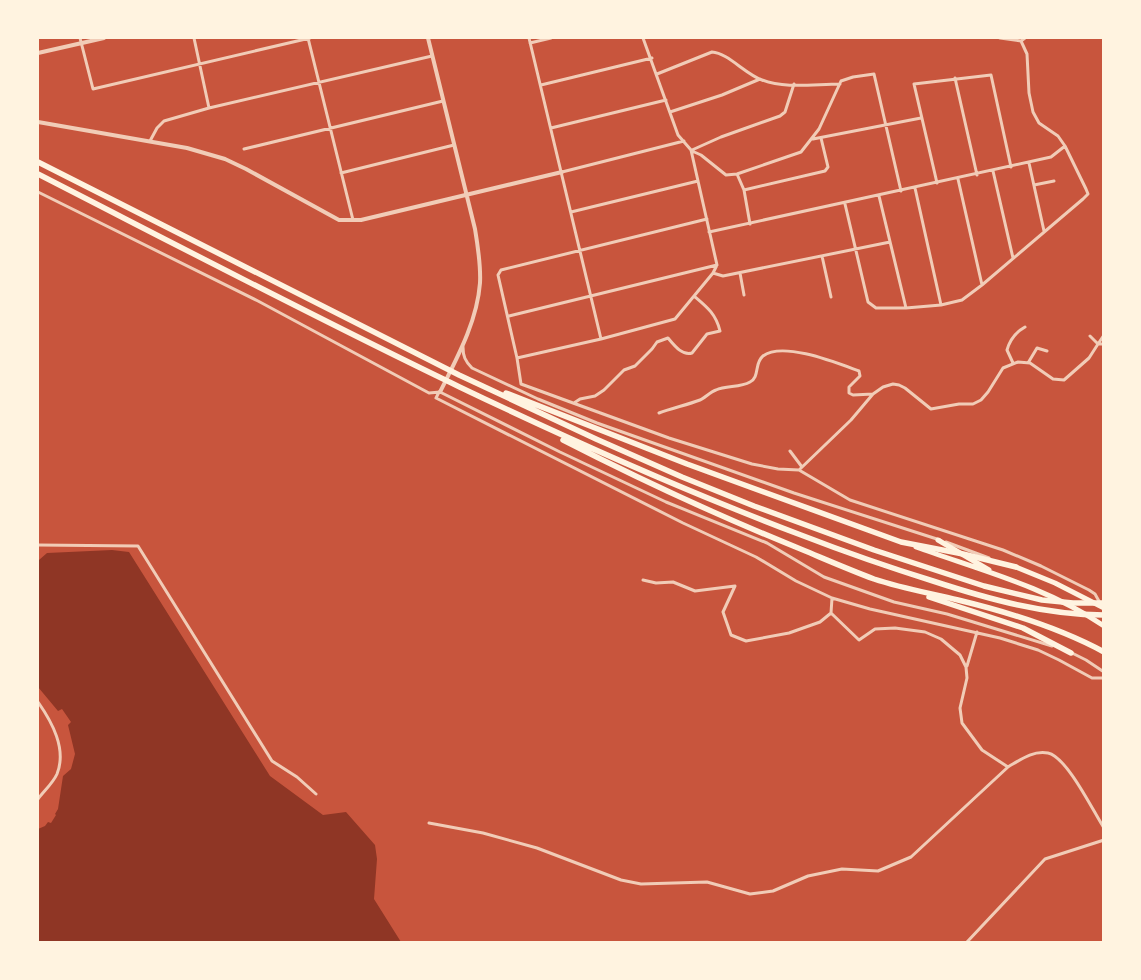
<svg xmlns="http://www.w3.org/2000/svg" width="1141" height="980" viewBox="0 0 1141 980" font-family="'Titillium Web',sans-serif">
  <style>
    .water { fill: #8f3625 }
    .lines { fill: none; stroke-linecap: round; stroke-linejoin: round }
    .minor { stroke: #f1ccb7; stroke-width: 3 }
    .tertiary { stroke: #f1ccb7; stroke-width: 4 }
    .trunk { stroke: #fff3e0; stroke-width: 5 }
    .motorway { stroke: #fff3e0; stroke-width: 5.5 }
  </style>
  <rect width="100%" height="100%" fill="#c8553d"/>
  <path class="water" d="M 112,550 L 129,552 L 270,776 L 323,815 L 346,812 L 375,845 L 377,859 L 374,899 L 401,942 L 38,942 L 38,829 L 45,826 L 48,822 L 51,823 L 56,815 L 55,814 L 58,809 L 63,776 L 71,769 L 75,754 L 68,725 L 71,722 L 62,709 L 58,711 L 38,687 L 38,566 L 39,560 L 47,553 Z"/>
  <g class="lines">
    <path class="minor" d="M 80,38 L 93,89 L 310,38
      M 194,38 L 209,108
      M 308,38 L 353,220
      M 529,38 L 601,339
      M 643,38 L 678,135 L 691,150 L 717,265 L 713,273 L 675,319 L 601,339 L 517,358 L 498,275 L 501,270 L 707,219
      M 1021,41 L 1025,38
      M 530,43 L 551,38
      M 657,74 L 712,52 C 728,53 745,74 762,80 C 785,89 815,84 840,84
      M 955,78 L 977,175
      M 541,85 L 652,58
      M 670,112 L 722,95 L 760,79
      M 551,128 L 666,100
      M 813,139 L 921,118
      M 150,141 L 157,128 L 164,121 L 209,108 L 432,56
      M 244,149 L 443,101
      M 692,150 L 721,137 L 780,116 L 785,112 L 794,84
      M 692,151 L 701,155 L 726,175 L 737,174 L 801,152 L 819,129 L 841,81 L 853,77 L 874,74 L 901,191
      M 1029,163 L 1044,231
      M 993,171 L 1013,258
      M 562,172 L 684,141
      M 341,173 L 454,145
      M 737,174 L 744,190 L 750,224
      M 958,179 L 982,285
      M 937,183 L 914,84 L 991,75 L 1011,167
      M 1034,185 L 1054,181
      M 915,188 L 941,305
      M 744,190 L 825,171 L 828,167 L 821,138
      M 38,192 L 258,301 L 429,393 L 440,392 L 560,452 L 666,502 L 767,543 L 824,577 L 894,602 L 947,614 L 1052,646
      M 879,196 L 906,308
      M 845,204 L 868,302 L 876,308 L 906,308 L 941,305 L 962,300 L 982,285 L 1083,199 L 1088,194 L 1086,189 L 1065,146 L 1058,136 L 1039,123 L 1033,112 L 1029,93 L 1027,54 L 1021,41 L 1000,38
      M 571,212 L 698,181
      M 709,232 L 1051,157 L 1065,146
      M 822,256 L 831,297
      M 713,273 L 723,276 L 890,242
      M 740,273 L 744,295
      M 509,316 L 717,265
      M 1090,336 L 1098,344 L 1104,335
      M 463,347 C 463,356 465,361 472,368 L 538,399 L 597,423 L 794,493 L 940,540
      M 517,358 L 521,384 L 669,438 L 752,464 L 778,469 L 799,470 L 850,500 L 1003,550 L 1041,566 L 1089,590 L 1095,594 L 1100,603
      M 1013,363 L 1007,350 C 1010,339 1016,332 1025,327
      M 1028,363 L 1037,348 L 1047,351
      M 439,392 L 436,398 L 683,523 L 756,557 L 796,581 L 832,598 L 870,609 L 1000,638 L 1038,650 L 1059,660 L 1092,678 L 1104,678
      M 574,403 L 580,399 L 595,396 L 604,390 L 624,370 L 635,366 L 652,349 L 657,342 L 668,338 C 674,345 682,356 692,353 L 707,334 L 720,331 C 716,314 707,307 694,296
      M 659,413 C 672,408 687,405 700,400 C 705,398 710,392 716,390 C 726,385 740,388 750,382 C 760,377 754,363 763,356 C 783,341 837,363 859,371 L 860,376 L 849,387 L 849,393 L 853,395 L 873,394 L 883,387 L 893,384 L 899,385 L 905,388 L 931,409 L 959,404 L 973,404 L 981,400 L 988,392 L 1003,368 L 1018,362 L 1030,363 L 1053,379 L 1064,380 L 1089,358 L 1098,344 L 1104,344
      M 790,451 L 802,467
      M 799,470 L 851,420 L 873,394
      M 946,542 L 989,558
      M 38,545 L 138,546 L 272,761 L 297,777 L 316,794
      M 643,580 L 656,583 L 673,582 L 695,591 L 735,586 L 723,612 L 731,635 L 746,641 L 789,633 L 820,622 L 831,613
      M 832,598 L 831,613 L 859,640 L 875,629 L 895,628 L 925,632 L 941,639 L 960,655 L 966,667 L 967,678 L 960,708 L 962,723 L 982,750 L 1008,767 C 1020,760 1033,750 1048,753 C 1067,757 1093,811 1104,828
      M 1070,652 L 1086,660 L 1104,672
      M 967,666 L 977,632
      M 38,702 C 52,722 67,749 57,774 C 53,783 44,791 38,799
      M 429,823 L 483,833 L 537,848 L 621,880 L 641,884 L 707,882 L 750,894 L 773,891 L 808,876 L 842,869 L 878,871 L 911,857 L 1008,767
      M 967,942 L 1045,859 L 1104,840"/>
    <path class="tertiary" d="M 428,38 L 475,229 C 478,247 481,265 480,283 C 477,322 457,358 440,392
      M 38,53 L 104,38
      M 38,122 L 187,148 L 225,159 L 246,169 L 339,220 L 361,220 L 562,172"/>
    <path class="trunk" d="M 938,540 L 989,570
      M 916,547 C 980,570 1047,587 1104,626
      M 1016,567 L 1055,583 L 1104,608"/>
    <path class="motorway" d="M 38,162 L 459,375 L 596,439 L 682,477 L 754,506 L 874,550 L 984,586 L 1042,600 L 1073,603 L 1104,603
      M 38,174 C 288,302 537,435 801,535 C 845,552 888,567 933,581 C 988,599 1045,615 1104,615
      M 506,393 L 687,464 L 901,542 L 963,554 L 1016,567
      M 563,440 C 641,480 721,517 803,550 C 827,560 850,570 874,579 C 901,588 929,593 958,600 C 1008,612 1058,627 1104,652
      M 929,597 L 1023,628 L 1071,653"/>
  </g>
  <rect width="1141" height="980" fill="none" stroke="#fff3e0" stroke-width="78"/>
</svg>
